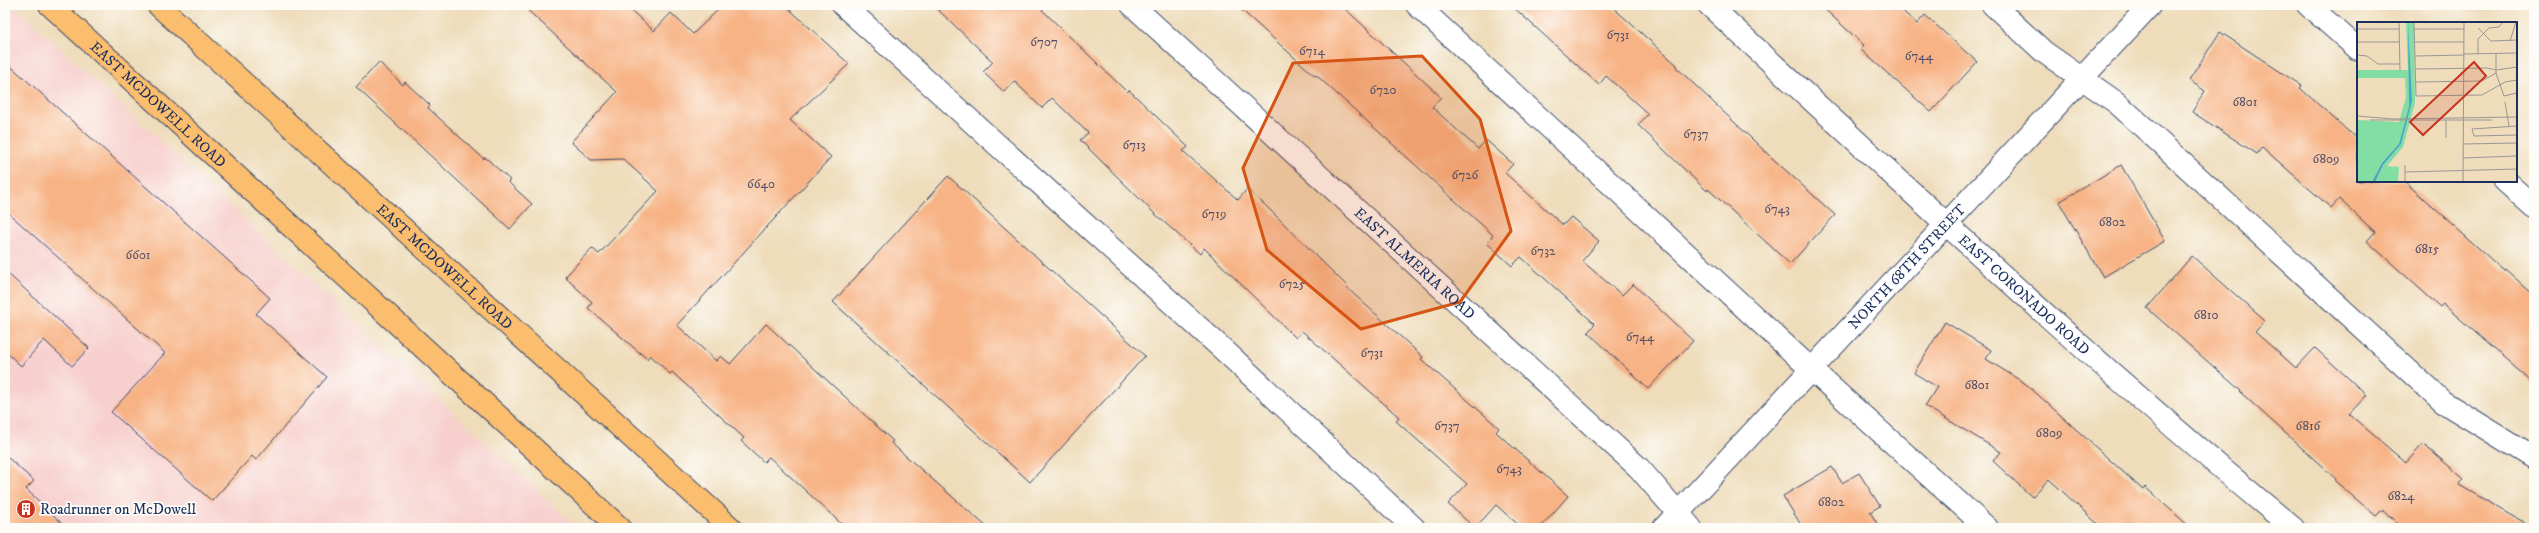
<svg xmlns="http://www.w3.org/2000/svg" width="2539" height="533" viewBox="0 0 2539 533" font-family="'IM FELL DW Pica',serif">
  <rect width="100%" height="100%" fill="#fdfcf7"/>
  <filter id="ink" filterUnits="userSpaceOnUse"><feTurbulence type="fractalNoise" baseFrequency=".025" numOctaves="2"/><feDisplacementMap in="SourceGraphic" scale="8" xChannelSelector="R" yChannelSelector="G"/><feConvolveMatrix kernelMatrix="1 2 1 2 8 2 1 2 1" color-interpolation-filters="sRGB"/></filter>
  <filter id="wash" filterUnits="userSpaceOnUse"><feTurbulence type="fractalNoise" baseFrequency=".012" numOctaves="4" result="noise"/><feDisplacementMap in="SourceGraphic" scale="16" xChannelSelector="R" yChannelSelector="G"/><feGaussianBlur stdDeviation="0.9" result="paint"/><feColorMatrix in="noise" values="0 0 0 0 0 0 0 0 0 0 0 0 0 0 0 0 0 1.4 0 .05"/><feComposite in="paint" operator="in"/></filter>
  <g filter="url(#wash)">
    <rect width="100%" height="100%" fill="#eedcba"/>
    <!-- built -->
    <path fill="#f7d0ce" d="M 5,5 L 13,5 L 578,528 L 5,528 Z"/>
    <g id="blocks">
      <!-- building -->
      <g fill="#f7b385">
        <path d="M 522,5 L 625,5 L 654,31 L 671,13 L 693,34 L 723,5 L 785,5 L 849,64 L 790,120 L 831,157 L 677,325 L 716,361 L 721,356 L 730,364 L 766,324 L 893,441 L 891,443 L 988,528 L 846,528 L 769,457 L 764,462 L 741,441 L 744,438 L 672,372 L 670,374 L 650,355 L 647,359 L 588,308 L 592,302 L 565,277 L 592,248 L 599,254 L 658,191 L 623,159 L 591,160 L 571,142 L 617,92 Z"/>
        <path d="M 933,5 L 1037,5 L 1127,92 L 1129,90 L 1188,147 L 1183,151 L 1238,200 L 1247,189 L 1266,206 L 1347,286 L 1346,287 L 1423,357 L 1421,359 L 1499,428 L 1496,432 L 1568,496 L 1540,528 L 1522,528 L 1496,505 L 1475,528 L 1448,504 L 1467,484 L 1396,421 L 1399,417 L 1302,331 L 1296,338 L 1204,248 L 1200,254 L 1155,214 L 1080,140 L 1088,133 L 1052,98 L 1042,108 L 1014,81 L 1004,92 L 983,72 L 993,62 Z"/>
        <path d="M 1236,5 L 1341,5 L 1441,97 L 1432,107 L 1478,149 L 1486,140 L 1513,164 L 1505,173 L 1563,225 L 1571,217 L 1599,241 L 1582,261 L 1622,295 L 1633,284 L 1693,341 L 1648,389 L 1588,332 L 1595,324 L 1521,257 L 1512,266 L 1487,243 L 1493,235 L 1316,75 L 1315,76 Z"/>
        <path d="M 1511,5 L 1610,5 L 1677,65 L 1676,67 L 1771,157 L 1835,215 L 1790,264 L 1708,189 L 1707,191 L 1638,125 L 1648,114 L 1606,76 L 1599,85 Z"/>
        <path d="M 1820,5 L 1896,5 L 1917,24 L 1925,15 L 1977,62 L 1931,112 L 1860,49 L 1864,45 Z"/>
        <path d="M 2220,32 L 2302,86 L 2300,88 L 2358,140 L 2358,181 L 2404,181 L 2504,271 L 2505,269 L 2534,295 L 2534,384 L 2443,304 L 2440,307 L 2367,241 L 2375,232 L 2339,199 L 2331,208 L 2262,147 L 2257,154 L 2192,112 L 2205,91 L 2189,80 Z"/>
        <path d="M 5,61 L 270,298 L 256,314 L 327,377 L 256,460 L 252,456 L 212,501 L 111,412 L 165,353 L 5,210 Z"/>
        <path d="M 379,62 L 403,85 L 405,82 L 430,105 L 428,108 L 484,159 L 485,157 L 510,180 L 508,182 L 532,204 L 510,229 L 356,87 Z"/>
        <path d="M 2121,165 L 2165,241 L 2103,277 L 2059,202 Z"/>
        <path d="M 948,176 L 1145,356 L 1030,482 L 833,302 Z"/>
        <path d="M 2192,256 L 2265,321 L 2255,332 L 2296,368 L 2315,348 L 2367,395 L 2349,414 L 2406,463 L 2423,444 L 2464,479 L 2459,485 L 2534,528 L 2403,528 L 2382,510 L 2376,516 L 2335,481 L 2336,479 L 2240,392 L 2241,391 L 2147,308 Z"/>
        <path d="M 5,271 L 89,348 L 72,366 L 44,340 L 21,366 L 5,351 Z"/>
        <path d="M 1945,322 L 1991,350 L 1986,359 L 2026,384 L 2143,490 L 2145,487 L 2191,528 L 2102,528 L 2049,479 L 2032,497 L 1993,461 L 2001,452 L 1925,406 L 1937,387 L 1914,373 Z"/>
        <path d="M 5,455 L 34,481 L 26,489 L 67,528 L 5,528 Z"/>
        <path d="M 1832,467 L 1842,483 L 1859,473 L 1880,506 L 1870,512 L 1880,528 L 1803,528 L 1783,496 Z"/>
      </g>
    </g>
  </g>
  <g filter="url(#ink)">
    <use href="#blocks" fill-opacity="0" stroke="#3b496c" stroke-width="1"/>
    <g fill="none" stroke-linecap="round" stroke-linejoin="round">
      <defs>
        <g id="minor">
          <path d="M 843,5 L 1227,353 L 1414,528"/>
          <path id="s1" d="M 1132,5 L 1639,468 L 1691,528"/>
          <path d="M 1417,5 L 1812,370 L 1987,528"/>
          <path id="s2" d="M 1709,5 C 1901,182 2091,362 2293,528"/>
          <path d="M 1993,5 L 2044,52 L 2117,103 L 2443,402 L 2534,458"/>
          <path d="M 2308,5 L 2358,49"/>
          <path d="M 2505,181 L 2534,207"/>
          <path id="s3" d="M 1664,528 L 2150,5"/>
        </g>
        <g id="major">
          <path id="s4" d="M 50,5 L 620,528"/>
          <path id="s5" d="M 158,5 L 731,528"/>
        </g>
      </defs>
      <!-- minor casing -->
      <use href="#minor" stroke="#3b496c" stroke-width="24"/>
      <!-- major casing -->
      <use href="#major" stroke="#3b496c" stroke-width="24"/>
      <!-- minor -->
      <use href="#minor" stroke="#fff" stroke-width="22"/>
      <!-- major -->
      <use href="#major" stroke="#fbbd6e" stroke-width="22"/>
    </g>
  </g>
  <!-- marked area -->
  <path fill="#d45514" fill-opacity="0.2" stroke="#d45514" stroke-width="3" stroke-linejoin="round" d="M 1422,56 L 1480,119 L 1511,231 L 1460,302 L 1361,329 L 1267,250 L 1243,168 L 1293,63 Z"/>
  <!-- icons -->
  <defs>
    <symbol id="building-disc" viewBox="-11 -11 22 22"><circle r="9.5" fill="#c8321e" stroke="#fdfcf7"/><path d="M-4-6H4V6H1V3H-1V6H-4ZM-2.5-4.3h1.7v1.8h-1.7ZM.8-4.3h1.7v1.8H.8ZM-2.5-1h1.7V.8h-1.7ZM.8-1h1.7V.8H.8Z" fill="#fff"/></symbol>
  </defs>
  <g fill-rule="evenodd">
    <use href="#building-disc" x="15" y="498" width="22" height="22"/>
  </g>
  <g text-anchor="middle" stroke-width="3.5" stroke-linejoin="round" paint-order="stroke">
    <!-- number labels -->
    <g font-size="13" fill="#525068">
      <text x="1618" y="39">6731</text>
      <text x="1044" y="46">6707</text>
      <text x="1312" y="55">6714</text>
      <text x="1919" y="60">6744</text>
      <text x="1383" y="94">6720</text>
      <text x="2245" y="106">6801</text>
      <text x="1696" y="138">6737</text>
      <text x="1134" y="149">6713</text>
      <text x="2326" y="163">6809</text>
      <text x="1465" y="179">6726</text>
      <text x="761" y="188">6640</text>
      <text x="1777" y="213">6743</text>
      <text x="1214" y="218">6719</text>
      <text x="2112" y="226">6802</text>
      <text x="2427" y="253">6815</text>
      <text x="1543" y="255">6732</text>
      <text x="138" y="259">6601</text>
      <text x="1292" y="288">6725</text>
      <text x="2206" y="319">6810</text>
      <text x="1640" y="341">6744</text>
      <text x="1372" y="357">6731</text>
      <text x="1977" y="389">6801</text>
      <text x="1447" y="430">6737</text>
      <text x="2308" y="430">6816</text>
      <text x="2049" y="437">6809</text>
      <text x="1509" y="473">6743</text>
      <text x="2401" y="500">6824</text>
      <text x="1831" y="506">6802</text>
    </g>
    <!-- street labels -->
    <g font-size="15" fill="#1b2f5e" stroke="#fdfcf7">
      <text dy="5" stroke="none"><textPath href="#s4" startOffset="147">EAST MCDOWELL ROAD</textPath></text>
      <text dy="5" stroke="none"><textPath href="#s1" startOffset="383">EAST ALMERIA ROAD</textPath></text>
      <text dy="5" stroke="none"><textPath href="#s5" startOffset="388">EAST MCDOWELL ROAD</textPath></text>
      <text dy="5" stroke="none"><textPath href="#s3" startOffset="357">NORTH 68TH STREET</textPath></text>
      <text dy="5" stroke="none"><textPath href="#s2" startOffset="428">EAST CORONADO ROAD</textPath></text>
    </g>
    <!-- poi labels -->
    <g font-size="15" fill="#1b2f5e" stroke="#fdfcf7" text-anchor="start">
      <text x="40" y="514">Roadrunner on McDowell</text>
    </g>
  </g>
  <!-- overview -->
  <g transform="translate(2357 22)">
    <rect width="160" height="160" fill="#eedcba"/>
    <path d="M 49,0 L 57,0 L 58,81 L 46,125 L 30,144 L 42,145 L 41,160 L 0,160 L 0,98 L 42,100 L 49,75 L 48,56 L 0,56 L 0,48 L 51,48 Z" fill="#83dea4"/>
    <path d="M 51,0 L 55,79 L 44,122 L 26,143 L 18,160 L 15,160 L 25,141 L 42,122 L 52,85 Z" fill="#4ca6ca"/>
    <path fill="none" stroke="#9a9795" stroke-width="1" d="M 42,0 L 43,49M 57,0 L 59,74 L 125,73 L 148,60 L 160,58M 121,6 L 134,19 L 160,18M 0,7 L 42,7M 57,7 L 107,7M 153,19 L 159,0M 0,20 L 42,20M 58,20 L 107,20M 139,31 L 139,51 L 147,74 L 160,71M 107,32 L 160,31M 121,32 L 121,17 L 132,6 L 142,5 L 146,0M 0,33 L 10,34 L 21,42 L 43,42M 58,34 L 107,33M 59,47 L 130,46 L 139,48 L 160,45M 59,60 L 125,59 L 139,51M 148,80 L 152,104M 0,94 L 36,97 L 160,95M 13,98 L 135,98M 160,104 L 115,107 L 117,114 L 160,113M 89,116 L 89,98M 106,122 L 160,121M 106,136 L 160,134M 48,150 L 160,147M 48,160 L 48,143M 106,160 L 107,0"/>
    <path fill="#c8321e" fill-opacity="0.15" stroke="#c8321e" stroke-width="2" d="M 117,40 L 129,54 L 66,113 L 53,100 Z"/>
    <rect width="160" height="160" fill="none" stroke="#1b2f5e" stroke-width="2"/>
  </g>
  <!-- margin -->
  <rect width="2539" height="533" fill="none" stroke="#fdfcf7" stroke-width="20"/>
</svg>
